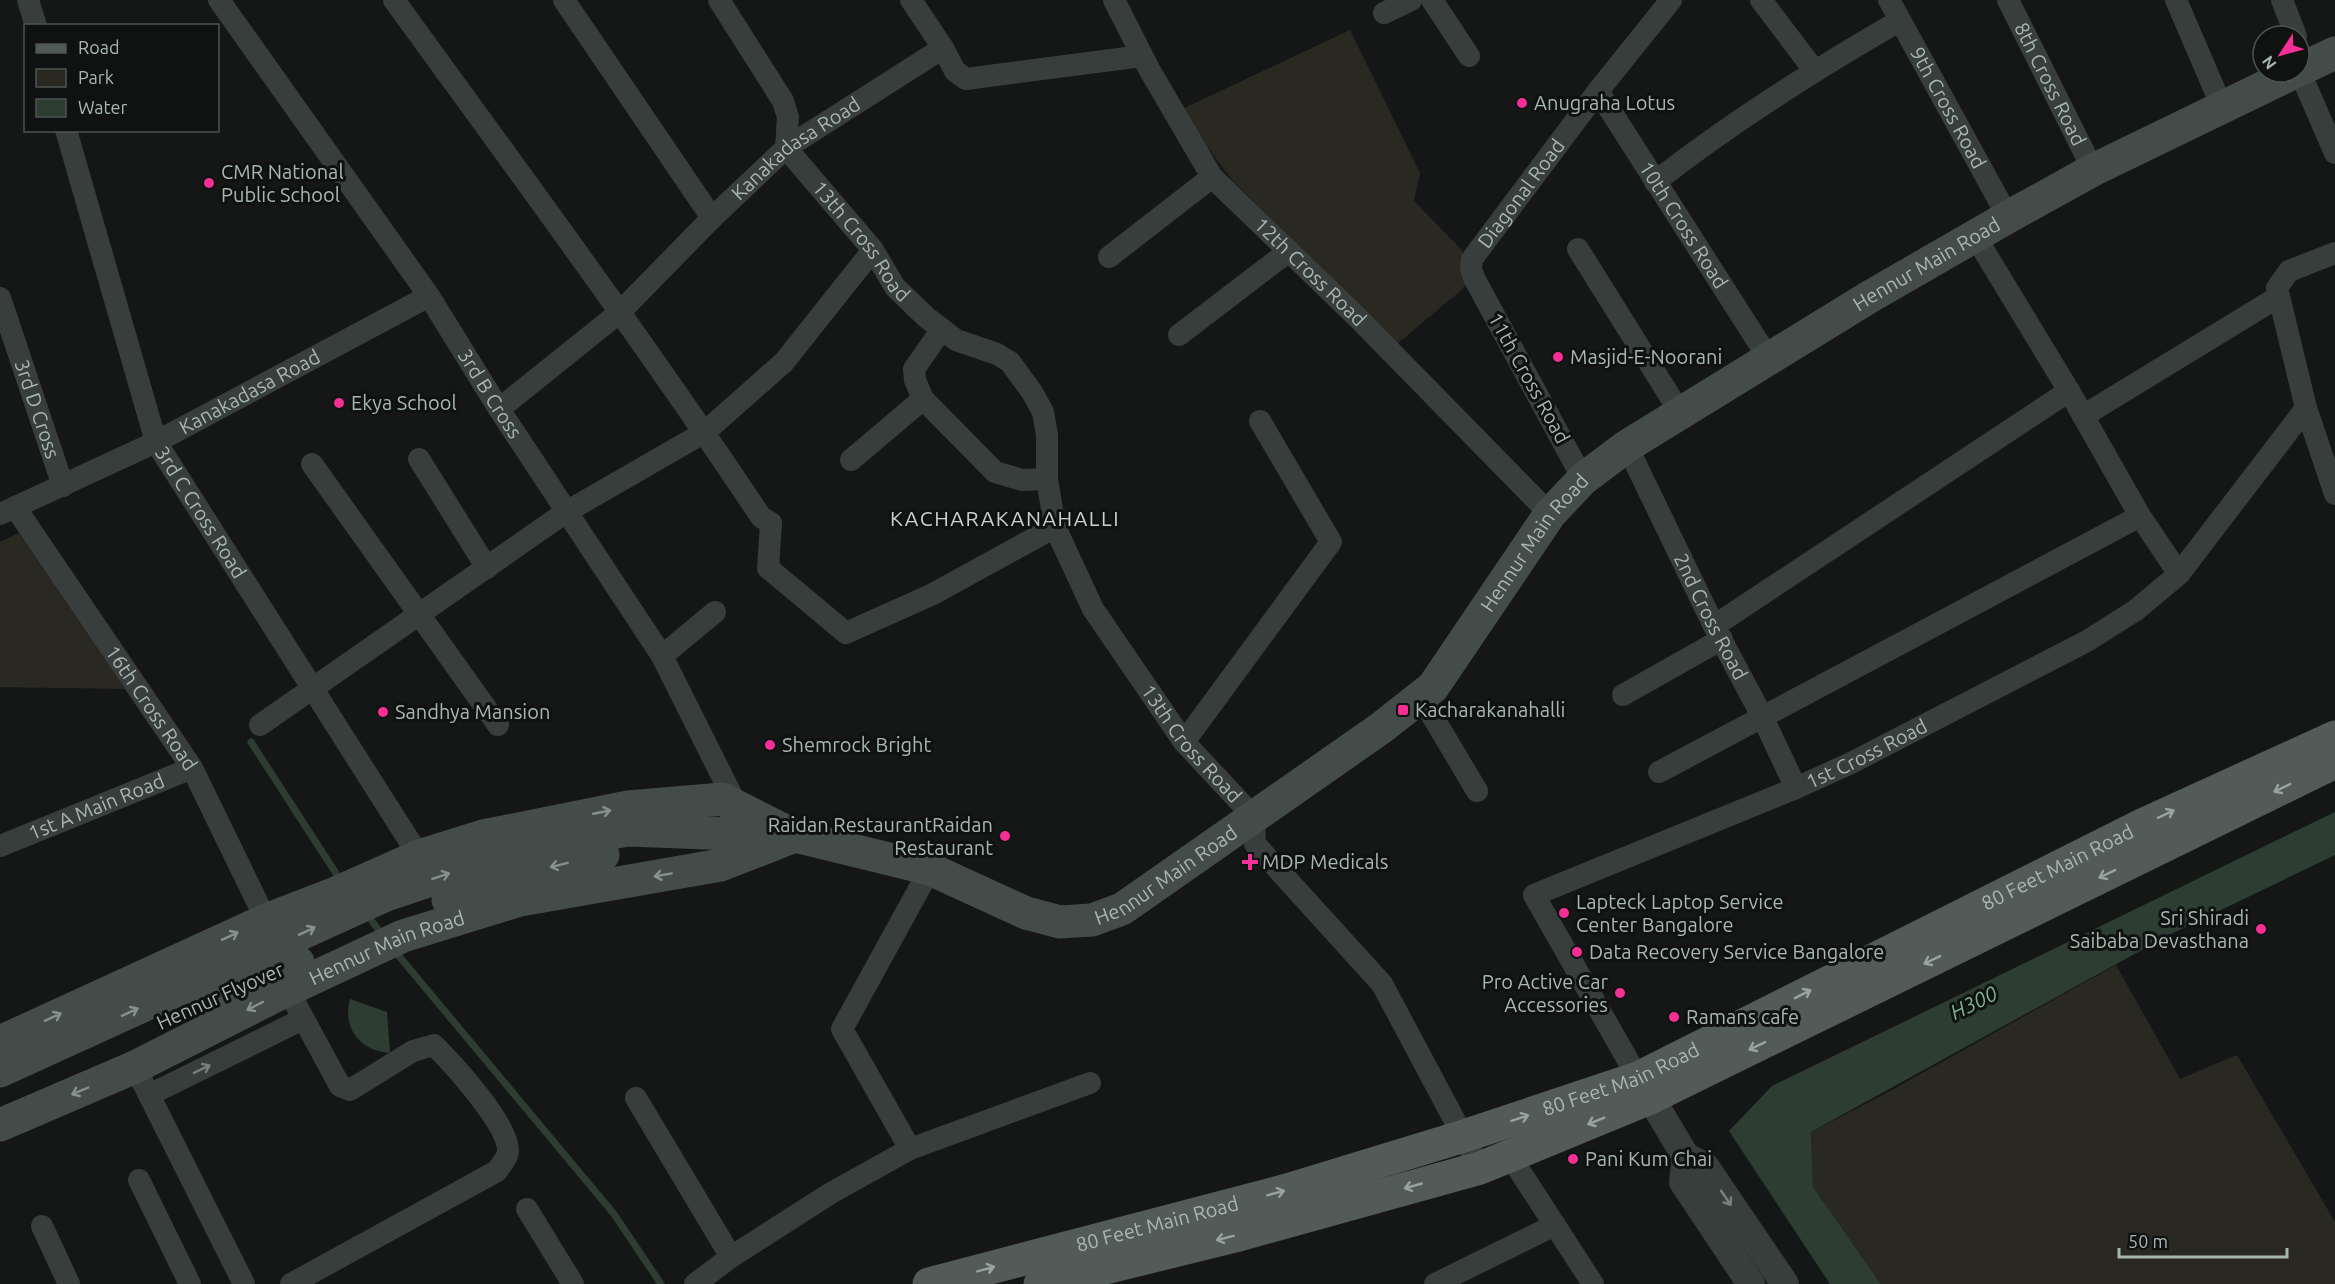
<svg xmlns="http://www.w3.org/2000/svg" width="2335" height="1284" viewBox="0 0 2335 1284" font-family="Ubuntu,sans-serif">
  <rect width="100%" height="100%" fill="#151717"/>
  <!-- green -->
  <g fill="#2a2921">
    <path d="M 1350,30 L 1420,173 L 1414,201 L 1462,250 L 1465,287 L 1397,344 L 1232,180 L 1180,110 Z"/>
    <path d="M 19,533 L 125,689 L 0,687 L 0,542 Z"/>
    <path d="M 2116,965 L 2180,1079 L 2237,1055 L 2335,1222 L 2335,1284 L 1881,1284 L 1813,1187 L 1811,1132 L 1881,1096 Z"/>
  </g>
  <!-- water -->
  <g fill="#2d3d31">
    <path d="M 2335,812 L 2335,855 L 2169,935 L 1811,1132 L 1813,1187 L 1881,1284 L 1830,1284 L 1729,1131 L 1772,1086 Z"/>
    <path d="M 350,999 L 387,1012 L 390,1053 C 360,1051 342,1028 350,999 Z"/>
  </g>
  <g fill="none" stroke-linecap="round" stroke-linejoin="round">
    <!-- stream -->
    <g stroke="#2d3d31" stroke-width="7">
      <path d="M 251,742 L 341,881"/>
      <path d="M 366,913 L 383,936"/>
      <path d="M 393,949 L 614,1214 L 661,1284"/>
    </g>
    <!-- minor -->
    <g stroke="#383e3c" stroke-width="22">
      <path d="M 28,0 L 36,26"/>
      <path id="s1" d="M 219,0 L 429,296 L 499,409 L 662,656 L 736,804"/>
      <path d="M 394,0 C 518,171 644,341 761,517 L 771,523 L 768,568 L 846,633 L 933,594 L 1055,527"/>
      <path d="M 564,0 L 712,218"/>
      <path d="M 719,0 L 783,101 L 788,117 L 786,148"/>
      <path d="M 911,0 L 943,48"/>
      <path id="s2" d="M 1114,0 L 1149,69 L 1212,177 L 1358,318 L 1550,514"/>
      <path d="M 1432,0 L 1469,56"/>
      <path d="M 1761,0 L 1814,70"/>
      <path id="s3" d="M 1889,0 L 2008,217"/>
      <path id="s4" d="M 2008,0 L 2093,170"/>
      <path d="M 2176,0 L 2222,107"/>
      <path d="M 2282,0 L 2296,36"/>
      <path d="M 1384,13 L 1411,0"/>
      <path d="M 2299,70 L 2335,153"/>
      <path id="s5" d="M 1598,91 L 1769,359"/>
      <path id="s6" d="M 66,130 L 156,442 L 419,856"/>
      <path id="s7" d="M 786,148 L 873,250 L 895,287 L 926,317 L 956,340 L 997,354 L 1010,362 L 1032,392 L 1043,412 L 1047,435 L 1047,479 L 1055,527 L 1093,609 L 1184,742 L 1254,817 L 1255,844 L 1382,984 L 1480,1168"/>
      <path d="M 1655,182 C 1733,121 1814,70 1899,21"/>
      <path d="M 1975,236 L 2069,391 L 2140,516 L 2179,574"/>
      <path d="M 1578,249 L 1681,414"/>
      <path d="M 2335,253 L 2289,271 L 2277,288 L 2306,408 L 2335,494"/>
      <path d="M 1109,257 L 1212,177"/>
      <path id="s8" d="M 0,298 L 63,486"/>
      <path d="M 942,329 L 914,369 L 915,380 L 923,399 L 995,472 L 1022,480 L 1047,479"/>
      <path d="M 1179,335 L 1289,251"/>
      <path id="s9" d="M 499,409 L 620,312 L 712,218 L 786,148 L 943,48 L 955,71 L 966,79 L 1142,56"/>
      <path d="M 2083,416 L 2278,297"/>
      <path id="s10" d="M 1627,446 L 1714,626 L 1762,716 L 1796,788"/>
      <path d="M 419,459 L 487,568"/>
      <path d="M 851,460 L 923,399"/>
      <path d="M 312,464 L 498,725"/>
      <path id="s11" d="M 1583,479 L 1474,278 L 1471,269 L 1472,259 L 1598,91 L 1671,0"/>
      <path id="s12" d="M 15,507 L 192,768 L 266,920"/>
      <path id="s13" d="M 0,514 L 156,442 L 429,296"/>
      <path d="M 1714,626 L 2069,391"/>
      <path d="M 662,656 L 715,612"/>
      <path d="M 1623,695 L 1722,639"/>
      <path d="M 1421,697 L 1477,791"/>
      <path d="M 260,725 L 566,512 L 705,432 L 784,362 L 873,250"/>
      <path d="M 1184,742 L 1331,542 L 1260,421"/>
      <path d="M 1659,772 L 2140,516"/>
      <path id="s14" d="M 0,846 L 192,768"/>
      <path d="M 288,990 L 340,1086 L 350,1090 L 413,1051 L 434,1045 C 453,1064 509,1125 508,1151 C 508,1157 501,1165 497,1171 L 291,1284"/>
      <path d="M 135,1067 L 244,1284"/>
      <path id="s15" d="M 1638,1078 L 1534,895 L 1796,788 L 1851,763 L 2087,641 L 2136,610 L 2179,574 L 2306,408"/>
      <path d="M 149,1095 L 303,1019"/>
      <path d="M 636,1098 L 731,1257"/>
      <path d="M 910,1149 L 842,1029 L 930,869"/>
      <path d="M 1510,1156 L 1593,1284"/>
      <path d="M 139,1180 L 190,1284"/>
      <path d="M 527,1209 L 573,1284"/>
      <path d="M 42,1226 L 69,1284"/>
      <path d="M 695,1284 L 731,1257 L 831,1193 L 910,1149 L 1090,1083"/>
      <path d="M 1435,1284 L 1555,1225"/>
    </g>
    <!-- tertiary -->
    <g stroke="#383e3c" stroke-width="28">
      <path d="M 1640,1080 L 1686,1157 L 1683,1182 L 1751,1284"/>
      <path d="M 1686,1157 L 1705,1166 L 1785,1284"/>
    </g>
    <!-- secondary -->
    <g stroke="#444c49" stroke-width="33">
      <path d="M 2299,70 L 2335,53"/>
      <path d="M 448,900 L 525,873 L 603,855"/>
      <path d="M 205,1002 L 298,962"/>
      <path id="s16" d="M 0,1042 L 266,920 L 331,895 L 419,856 L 483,836 L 628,807 L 722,799 L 795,836 L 930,869 L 1026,913 L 1060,922 L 1092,920 L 1122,909 L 1381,728 L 1433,687 L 1550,514 L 1583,479 L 1627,446 L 1871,296 L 2008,217 L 2093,170 L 2295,72"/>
      <path d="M 0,1071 L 386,895 L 536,845 L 629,830 L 784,836"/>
      <path id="s17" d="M 0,1125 L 135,1067 L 279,994 L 403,936 L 520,900 L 721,865 L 795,836"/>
    </g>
    <!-- primary -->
    <g stroke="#525b58" stroke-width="33">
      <path id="s18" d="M 929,1284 L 1287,1190 L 1464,1136 L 1638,1078 L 2142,825 L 2335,737"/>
      <path d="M 1040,1284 L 1235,1236 L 1480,1168 L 1650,1098 L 2335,762"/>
    </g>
  </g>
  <!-- one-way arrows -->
  <defs><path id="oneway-shaft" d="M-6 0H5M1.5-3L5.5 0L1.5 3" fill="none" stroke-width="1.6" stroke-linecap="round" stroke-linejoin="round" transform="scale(1.5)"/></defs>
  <g stroke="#96a59e">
    <use href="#oneway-shaft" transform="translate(2282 788) rotate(154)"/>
    <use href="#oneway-shaft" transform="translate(2166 814) rotate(-25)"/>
    <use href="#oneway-shaft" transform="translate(2107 874) rotate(154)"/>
    <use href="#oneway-shaft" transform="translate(1932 960) rotate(154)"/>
    <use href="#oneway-shaft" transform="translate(1803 994) rotate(-27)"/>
    <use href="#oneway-shaft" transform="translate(1757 1046) rotate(154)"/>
    <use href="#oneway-shaft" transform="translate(1520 1118) rotate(-18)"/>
    <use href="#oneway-shaft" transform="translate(1596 1121) rotate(158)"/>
    <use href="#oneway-shaft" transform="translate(1413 1186) rotate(164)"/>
    <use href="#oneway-shaft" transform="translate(1276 1193) rotate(-15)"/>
    <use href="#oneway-shaft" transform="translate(1225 1238) rotate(166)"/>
    <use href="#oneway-shaft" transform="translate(986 1269) rotate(-15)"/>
  </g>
  <g stroke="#84928b">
    <use href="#oneway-shaft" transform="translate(602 812) rotate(-11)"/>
    <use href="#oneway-shaft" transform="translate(559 865) rotate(166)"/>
    <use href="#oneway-shaft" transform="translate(663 875) rotate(170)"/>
    <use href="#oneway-shaft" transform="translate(441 876) rotate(-18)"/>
    <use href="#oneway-shaft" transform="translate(307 931) rotate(-25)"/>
    <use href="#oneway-shaft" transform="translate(230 936) rotate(-25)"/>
    <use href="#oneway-shaft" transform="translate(255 1006) rotate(153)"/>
    <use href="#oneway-shaft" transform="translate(130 1012) rotate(-25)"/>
    <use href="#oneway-shaft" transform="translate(53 1017) rotate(-25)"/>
    <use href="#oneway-shaft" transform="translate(80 1091) rotate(157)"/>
  </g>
  <g stroke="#75817b">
    <use href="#oneway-shaft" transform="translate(202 1069) rotate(-26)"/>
    <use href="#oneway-shaft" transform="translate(1726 1198) rotate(56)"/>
  </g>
  <!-- markers -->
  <g fill="#f52f95" stroke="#101212" stroke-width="2">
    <circle cx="1522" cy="103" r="6"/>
    <circle cx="209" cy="183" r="6"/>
    <circle cx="1558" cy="357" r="6"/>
    <circle cx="339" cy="403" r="6"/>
    <rect x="1397" y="704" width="12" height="12" rx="3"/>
    <circle cx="383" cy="712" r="6"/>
    <circle cx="770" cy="745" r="6"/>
    <circle cx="1005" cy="836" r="6"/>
    <path d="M1247 853h6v6h6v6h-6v6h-6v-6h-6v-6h6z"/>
    <circle cx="1564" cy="913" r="6"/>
    <circle cx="2261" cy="929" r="6"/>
    <circle cx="1577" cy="952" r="6"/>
    <circle cx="1620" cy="993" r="6"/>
    <circle cx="1674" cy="1017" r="6"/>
    <circle cx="1573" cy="1159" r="6"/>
  </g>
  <g text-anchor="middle" stroke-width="6" stroke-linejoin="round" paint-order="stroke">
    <!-- street labels -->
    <g font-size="20" fill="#a7b8af" stroke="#101212">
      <text dy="7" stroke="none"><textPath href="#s4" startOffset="94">8th Cross Road</textPath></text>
      <text dy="7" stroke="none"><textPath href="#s3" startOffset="123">9th Cross Road</textPath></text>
      <text dy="7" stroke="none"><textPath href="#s9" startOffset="396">Kanakadasa Road</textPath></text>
      <text dy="7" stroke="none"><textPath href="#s11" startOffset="330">Diagonal Road</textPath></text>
      <text dy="7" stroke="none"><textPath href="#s5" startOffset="159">10th Cross Road</textPath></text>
      <text dy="7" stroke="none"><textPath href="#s7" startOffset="120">13th Cross Road</textPath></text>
      <text dy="7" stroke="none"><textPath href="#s16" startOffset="2238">Hennur Main Road</textPath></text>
      <text dy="7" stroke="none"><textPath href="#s2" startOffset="339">12th Cross Road</textPath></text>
      <text transform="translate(1529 378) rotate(61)" y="7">11th Cross Road</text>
      <text dy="7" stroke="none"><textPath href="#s13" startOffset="278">Kanakadasa Road</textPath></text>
      <text dy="7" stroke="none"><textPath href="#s1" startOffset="478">3rd B Cross</textPath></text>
      <text dy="7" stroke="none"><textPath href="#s8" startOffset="117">3rd D Cross</textPath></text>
      <text dy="7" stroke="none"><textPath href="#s6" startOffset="408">3rd C Cross Road</textPath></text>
      <text dy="7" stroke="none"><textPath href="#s16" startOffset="1752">Hennur Main Road</textPath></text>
      <text dy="7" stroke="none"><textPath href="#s10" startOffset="190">2nd Cross Road</textPath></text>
      <text dy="7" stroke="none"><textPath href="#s12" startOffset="243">16th Cross Road</textPath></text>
      <text dy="7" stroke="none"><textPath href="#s7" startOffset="750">13th Cross Road</textPath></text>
      <text dy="7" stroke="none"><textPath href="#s15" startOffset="572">1st Cross Road</textPath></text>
      <text dy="7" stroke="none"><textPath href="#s14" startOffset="104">1st A Main Road</textPath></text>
      <text dy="7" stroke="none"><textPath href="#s18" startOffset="1208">80 Feet Main Road</textPath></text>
      <text dy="7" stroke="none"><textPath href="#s16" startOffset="1248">Hennur Main Road</textPath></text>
      <text dy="7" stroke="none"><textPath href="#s17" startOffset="426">Hennur Main Road</textPath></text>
      <text transform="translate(220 996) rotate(-24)" y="7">Hennur Flyover</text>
      <text dy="7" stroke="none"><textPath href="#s18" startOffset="722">80 Feet Main Road</textPath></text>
      <text dy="7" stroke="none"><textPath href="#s18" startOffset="236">80 Feet Main Road</textPath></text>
    </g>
    <!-- poi labels -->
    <g font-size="20" fill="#a7b8af" stroke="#101212" text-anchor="start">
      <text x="1534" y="110">Anugraha Lotus</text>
      <text x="221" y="179">CMR National<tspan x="221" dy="23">Public School</tspan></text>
      <text x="1570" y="364">Masjid-E-Noorani</text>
      <text x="351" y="410">Ekya School</text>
      <text x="1415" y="717">Kacharakanahalli</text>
      <text x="395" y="719">Sandhya Mansion</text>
      <text x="782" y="752">Shemrock Bright</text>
      <text x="993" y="832" text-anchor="end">Raidan RestaurantRaidan<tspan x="993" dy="23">Restaurant</tspan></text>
      <text x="1262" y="869">MDP Medicals</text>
      <text x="1576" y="909">Lapteck Laptop Service<tspan x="1576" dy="23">Center Bangalore</tspan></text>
      <text x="2249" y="925" text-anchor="end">Sri Shiradi<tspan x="2249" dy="23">Saibaba Devasthana</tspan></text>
      <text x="1589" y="959">Data Recovery Service Bangalore</text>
      <text x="1608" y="989" text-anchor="end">Pro Active Car<tspan x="1608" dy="23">Accessories</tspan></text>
      <text x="1686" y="1024">Ramans cafe</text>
      <text x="1585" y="1166">Pani Kum Chai</text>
    </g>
    <!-- neighbourhood labels -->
    <g font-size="21" letter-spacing="1.5" fill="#c8d3ce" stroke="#101212">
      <text x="1005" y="526">KACHARAKANAHALLI</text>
    </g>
    <!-- water labels -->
    <g font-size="21" font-style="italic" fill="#7db38d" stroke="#101212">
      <text transform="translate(1974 1003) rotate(-26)" y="7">H300</text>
    </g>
  </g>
  <!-- legend -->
  <rect x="24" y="24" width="195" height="108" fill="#101212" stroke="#4c5451" stroke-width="1.5"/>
  <rect x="36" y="44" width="30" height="9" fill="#525b58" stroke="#4c5451" stroke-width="1.5"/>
  <text x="78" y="54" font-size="18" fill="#a7b8af">Road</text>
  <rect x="36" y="69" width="30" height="18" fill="#2a2921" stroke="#4c5451" stroke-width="1.5"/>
  <text x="78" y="84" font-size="18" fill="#a7b8af">Park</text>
  <rect x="36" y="99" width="30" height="18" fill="#2d3d31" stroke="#4c5451" stroke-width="1.5"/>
  <text x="78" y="114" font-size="18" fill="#a7b8af">Water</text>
  <!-- north arrow -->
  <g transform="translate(2281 54) rotate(234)"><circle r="28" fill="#101212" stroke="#4c5451" stroke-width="1.5"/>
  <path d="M0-4.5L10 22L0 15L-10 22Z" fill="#f52f95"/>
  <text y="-9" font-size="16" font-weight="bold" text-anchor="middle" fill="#a7b8af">N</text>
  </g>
  <!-- scale -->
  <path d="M2119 1248v9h168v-9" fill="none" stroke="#a7b8af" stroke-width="3"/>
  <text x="2128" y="1248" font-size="18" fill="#a7b8af" stroke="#101212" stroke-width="4.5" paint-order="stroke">50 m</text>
</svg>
